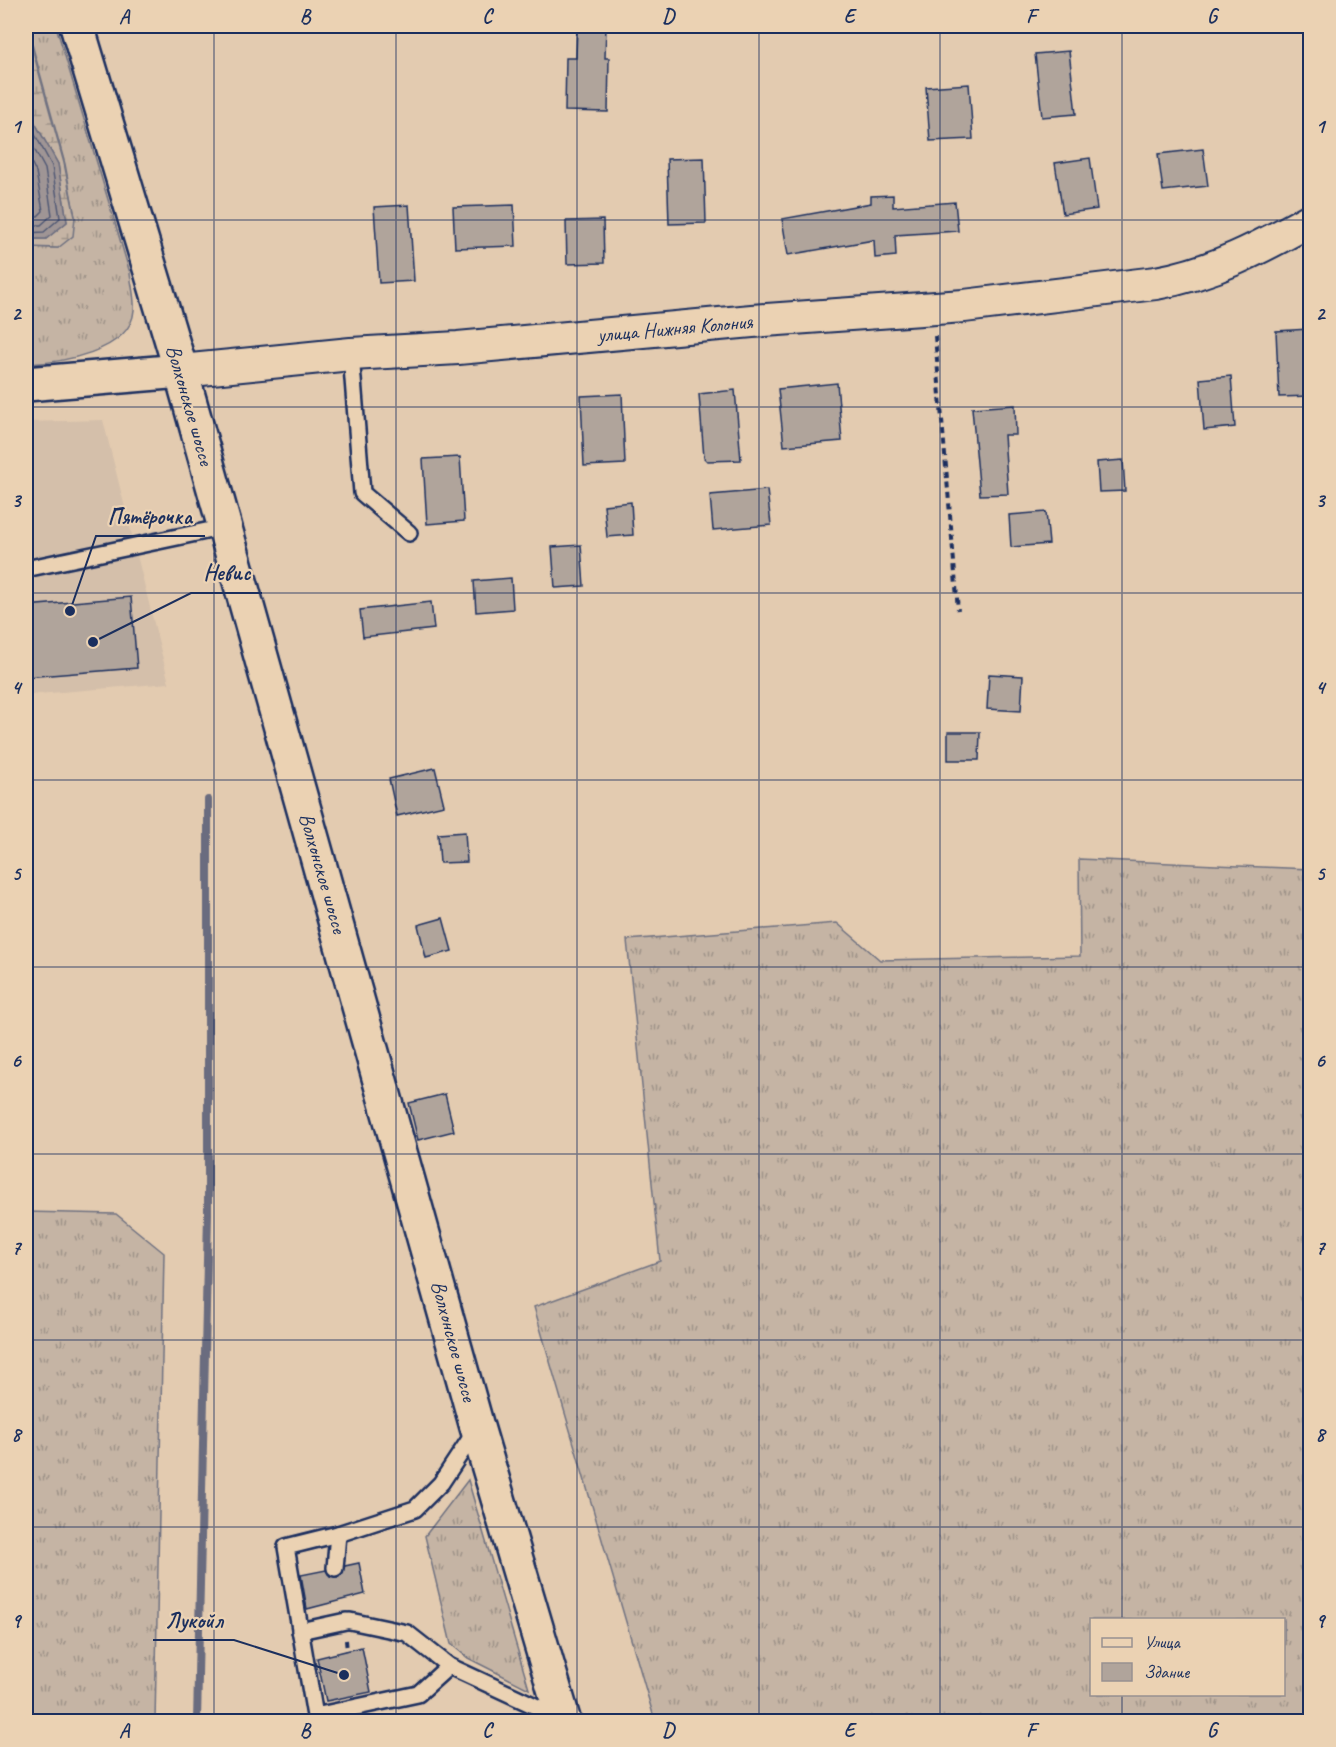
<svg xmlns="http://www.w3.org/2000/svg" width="1336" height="1747" viewBox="0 0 1336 1747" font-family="Caveat,sans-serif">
  <defs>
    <pattern id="grass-tufts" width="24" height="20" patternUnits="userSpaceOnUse" patternTransform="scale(1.5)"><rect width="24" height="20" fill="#c5b4a4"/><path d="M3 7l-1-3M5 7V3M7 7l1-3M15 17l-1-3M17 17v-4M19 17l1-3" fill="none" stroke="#9f9389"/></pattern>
    <pattern id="wetland-marsh" width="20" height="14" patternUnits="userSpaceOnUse" patternTransform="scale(1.5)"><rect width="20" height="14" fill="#c5b4a4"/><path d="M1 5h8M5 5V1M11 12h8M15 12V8" fill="none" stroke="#9f9389"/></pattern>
  </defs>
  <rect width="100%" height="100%" fill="#e3cbb0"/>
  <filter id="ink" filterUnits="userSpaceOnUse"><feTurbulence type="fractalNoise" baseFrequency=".0167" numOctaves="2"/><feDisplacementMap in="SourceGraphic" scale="12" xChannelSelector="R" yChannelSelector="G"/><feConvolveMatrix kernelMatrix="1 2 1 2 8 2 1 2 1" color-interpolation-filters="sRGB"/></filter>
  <g filter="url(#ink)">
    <!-- built -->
    <path fill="#d4bfaa" d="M 103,420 L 169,683 L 26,695 L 26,422 Z"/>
    <!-- grass -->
    <g fill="url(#grass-tufts)" stroke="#707281" stroke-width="1.5" fill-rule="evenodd">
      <path d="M 27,26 L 56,26 L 130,273 C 131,284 135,298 134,310 C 131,352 59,363 26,364 L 26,247 L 58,248 L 75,217 L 65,164 Z"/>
      <path d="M 1079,859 L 1310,869 L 1310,1721 L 655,1721 L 534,1307 L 660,1261 L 627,940 L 837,923 L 880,960 L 1080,956 ZM 1092,1620 L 1284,1620 L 1284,1694 L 1092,1694 Z"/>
      <path d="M 26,1212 L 116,1214 L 164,1253 L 155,1721 L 26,1721 Z"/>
      <path d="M 468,1480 L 529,1689 L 468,1658 L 451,1644 L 425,1536 Z"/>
    </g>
    <!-- wetland -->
    <path fill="url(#wetland-marsh)" stroke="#707281" stroke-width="1.5" d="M 26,26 L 64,163 L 75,217 L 73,236 L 58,248 L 26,247 L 26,239 L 46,239 L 67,222 L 58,164 L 30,114 Z"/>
    <!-- water -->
    <path fill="#9f9595" stroke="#6a6c7f" stroke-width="1.5" d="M 26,56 L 29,72 L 30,114 L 58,164 L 67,222 L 46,239 L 26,239 Z"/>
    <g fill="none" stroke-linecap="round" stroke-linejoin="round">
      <!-- shore -->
      <g stroke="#505874" stroke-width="1.5">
        <path d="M 26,118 L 52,166 L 60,218 L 44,232 L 26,233"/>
        <path d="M 26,134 L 45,169 L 52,215 L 41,225 L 26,225"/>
        <path d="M 26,152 L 36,172 L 43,211 L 38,216 L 26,216"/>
      </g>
      <!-- stream -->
      <path stroke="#6a6c7f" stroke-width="8" d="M 197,1722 L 208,1214 L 208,800"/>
    </g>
    <!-- building -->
    <g fill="#b0a49b" stroke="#1b2f5e" stroke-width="1.5">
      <path d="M 577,26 L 606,26 L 605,58 L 609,58 L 608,112 L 565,111 L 566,58 L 576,58 Z"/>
      <path d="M 1069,51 L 1076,114 L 1042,117 L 1035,54 Z"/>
      <path d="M 969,84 L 973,139 L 930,141 L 926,87 Z"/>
      <path d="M 1203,149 L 1208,186 L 1163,191 L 1158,154 Z"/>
      <path d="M 704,158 L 706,223 L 669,224 L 667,159 Z"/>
      <path d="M 1090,158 L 1097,209 L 1063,214 L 1055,163 Z"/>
      <path d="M 893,195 L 893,207 L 955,202 L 958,231 L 895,235 L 896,256 L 875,258 L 874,240 L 788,255 L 782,219 L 871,203 L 871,196 Z"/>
      <path d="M 409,205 L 414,281 L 379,283 L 374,207 Z"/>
      <path d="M 514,205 L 516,246 L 455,248 L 453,207 Z"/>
      <path d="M 603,220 L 604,263 L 567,264 L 566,221 Z"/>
      <path d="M 1309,329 L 1311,396 L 1279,397 L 1276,331 Z"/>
      <path d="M 1231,376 L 1235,427 L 1204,430 L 1200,379 Z"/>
      <path d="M 837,383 L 842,441 L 784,446 L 778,389 Z"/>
      <path d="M 735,390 L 741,460 L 707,461 L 704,458 L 699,394 Z"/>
      <path d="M 622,394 L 625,464 L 584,466 L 581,396 Z"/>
      <path d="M 1015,405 L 1016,435 L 1004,435 L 1008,494 L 980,495 L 972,408 Z"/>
      <path d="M 460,457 L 464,521 L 427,524 L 423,459 Z"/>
      <path d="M 1123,460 L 1125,491 L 1099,492 L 1097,462 Z"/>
      <path d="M 767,490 L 771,525 L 713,530 L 710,495 Z"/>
      <path d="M 631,502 L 633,535 L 607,537 L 604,505 Z"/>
      <path d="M 1046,512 L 1049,544 L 1011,547 L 1009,515 Z"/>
      <path d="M 581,545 L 584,586 L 555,588 L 552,547 Z"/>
      <path d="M 511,578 L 513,609 L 476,612 L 474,581 Z"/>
      <path d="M 131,597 L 137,668 L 26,677 L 26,606 Z"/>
      <path d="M 431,602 L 434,629 L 363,637 L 360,610 Z"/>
      <path d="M 989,674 L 1023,676 L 1021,711 L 987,709 Z"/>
      <path d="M 948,732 L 980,732 L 979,760 L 948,760 Z"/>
      <path d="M 435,768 L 444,805 L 397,816 L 389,779 Z"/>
      <path d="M 465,832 L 467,862 L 440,863 L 438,834 Z"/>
      <path d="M 443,918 L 452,951 L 426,958 L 418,925 Z"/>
      <path d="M 445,1094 L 454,1131 L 418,1140 L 409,1103 Z"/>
      <path d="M 359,1563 L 365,1594 L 307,1609 L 301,1575 L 326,1570 L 330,1576 L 339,1577 L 345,1566 Z"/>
      <path d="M 362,1647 L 371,1692 L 326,1701 L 317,1658 Z"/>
    </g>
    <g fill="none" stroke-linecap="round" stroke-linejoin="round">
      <defs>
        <g id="lane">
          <path d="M 351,354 L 362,493 L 409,533"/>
          <path d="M 30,568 L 225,527"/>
          <path d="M 338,1534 L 286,1547 L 315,1716 L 418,1694 L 449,1666"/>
          <path d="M 335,1568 L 338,1534 L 415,1509 L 441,1483 L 476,1430"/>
          <path d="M 350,1621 L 407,1633 L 449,1666 L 561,1718"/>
          <path d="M 300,1631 L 346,1621"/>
        </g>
        <path id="street" d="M 181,371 L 351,354 L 458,348 L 752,321 L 964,306 L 1156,283 C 1213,273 1260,248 1310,220"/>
        <g id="secondary">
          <path d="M 77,26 L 181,371 L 477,1427 L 564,1722"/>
          <path d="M 26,384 L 181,371"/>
        </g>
      </defs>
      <!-- lane casing -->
      <use href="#lane" stroke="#1b2f5e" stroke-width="20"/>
      <!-- street casing -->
      <use href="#street" stroke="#1b2f5e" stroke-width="36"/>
      <!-- secondary casing -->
      <use href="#secondary" stroke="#1b2f5e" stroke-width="38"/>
      <!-- path -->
      <g stroke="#1b2f5e" stroke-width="4" stroke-dasharray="6 4.5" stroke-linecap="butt">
        <path d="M 935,336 L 958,610"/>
        <path d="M 346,1640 L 347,1651"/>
      </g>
      <!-- lane -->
      <use href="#lane" stroke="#ebd2b3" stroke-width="15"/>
      <!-- street -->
      <use href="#street" stroke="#ebd2b3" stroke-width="32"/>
      <!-- secondary -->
      <use href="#secondary" stroke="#ebd2b3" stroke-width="33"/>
    </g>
  </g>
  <!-- grid -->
  <path fill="none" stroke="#1b2f5e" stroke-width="1.5" stroke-opacity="0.55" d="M 214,26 L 214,1722M 396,26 L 396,1722M 577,26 L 577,1722M 759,26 L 759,1722M 940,26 L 940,1722M 1122,26 L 1122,1620M 26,220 L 1310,220M 26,407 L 1310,407M 26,593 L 1310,593M 26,780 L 1310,780M 26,967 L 1310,967M 26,1154 L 1310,1154M 26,1340 L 1310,1340M 26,1527 L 1310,1527M 1122,1694 L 1122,1722"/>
  <g text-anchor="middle" stroke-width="4.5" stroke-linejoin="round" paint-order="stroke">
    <!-- street labels -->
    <g font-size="21" fill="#1b2f5e" stroke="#ebd2b3">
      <text transform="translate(675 328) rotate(-5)" y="7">улица Нижняя Колония</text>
      <text transform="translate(190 405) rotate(74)" y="7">Волхонское шоссе</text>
      <text transform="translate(323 873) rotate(74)" y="7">Волхонское шоссе</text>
      <text transform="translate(454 1341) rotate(75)" y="7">Волхонское шоссе</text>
    </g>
  </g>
  <!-- callouts -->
  <path fill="none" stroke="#1b2f5e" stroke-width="2" d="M70 611L96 536H205M93 642L191 593H262M344 1675L234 1640H153"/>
  <g fill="#1b2f5e" stroke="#ebd2b3" stroke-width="2">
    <circle cx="70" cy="611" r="6"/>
    <circle cx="93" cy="642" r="6"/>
    <circle cx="344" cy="1675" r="6"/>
  </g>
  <g font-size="22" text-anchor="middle" font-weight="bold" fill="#1b2f5e" stroke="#ebd2b3" stroke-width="4.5" stroke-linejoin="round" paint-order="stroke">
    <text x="150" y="524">Пятёрочка</text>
    <text x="227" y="580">Невис</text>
    <text x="194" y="1628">Лукойл</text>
  </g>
  <!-- margin -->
  <rect width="1336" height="1747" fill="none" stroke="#ebd2b3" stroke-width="66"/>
  <!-- legend -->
  <rect x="1090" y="1618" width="195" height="78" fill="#ebd2b3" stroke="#989191" stroke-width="1.5"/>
  <rect x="1102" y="1638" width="30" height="9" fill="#ebd2b3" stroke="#989191" stroke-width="1.5"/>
  <text x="1144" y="1648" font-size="18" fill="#1b2f5e">Улица</text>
  <rect x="1102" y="1663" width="30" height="18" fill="#b0a49b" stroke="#989191" stroke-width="1.5"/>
  <text x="1144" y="1678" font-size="18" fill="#1b2f5e">Здание</text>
  <rect x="33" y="33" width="1270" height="1681" fill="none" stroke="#1b2f5e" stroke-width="2"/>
  <g font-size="20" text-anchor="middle" font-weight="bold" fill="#1b2f5e">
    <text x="124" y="23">A</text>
    <text x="305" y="23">B</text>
    <text x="487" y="23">C</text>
    <text x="668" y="23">D</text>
    <text x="849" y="23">E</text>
    <text x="1031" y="23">F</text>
    <text x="1212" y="23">G</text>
    <text x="16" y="133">1</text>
    <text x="1320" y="133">1</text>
    <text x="16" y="320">2</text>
    <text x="1320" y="320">2</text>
    <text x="16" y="507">3</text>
    <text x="1320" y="507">3</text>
    <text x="16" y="694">4</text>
    <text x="1320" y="694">4</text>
    <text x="16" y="880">5</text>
    <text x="1320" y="880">5</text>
    <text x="16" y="1067">6</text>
    <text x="1320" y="1067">6</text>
    <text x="16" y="1254">7</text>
    <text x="1320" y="1254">7</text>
    <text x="16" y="1441">8</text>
    <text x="1320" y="1441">8</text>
    <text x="16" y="1627">9</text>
    <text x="1320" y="1627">9</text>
    <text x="124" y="1737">A</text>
    <text x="305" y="1737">B</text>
    <text x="487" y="1737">C</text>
    <text x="668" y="1737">D</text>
    <text x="849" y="1737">E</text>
    <text x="1031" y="1737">F</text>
    <text x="1212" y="1737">G</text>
  </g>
</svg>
